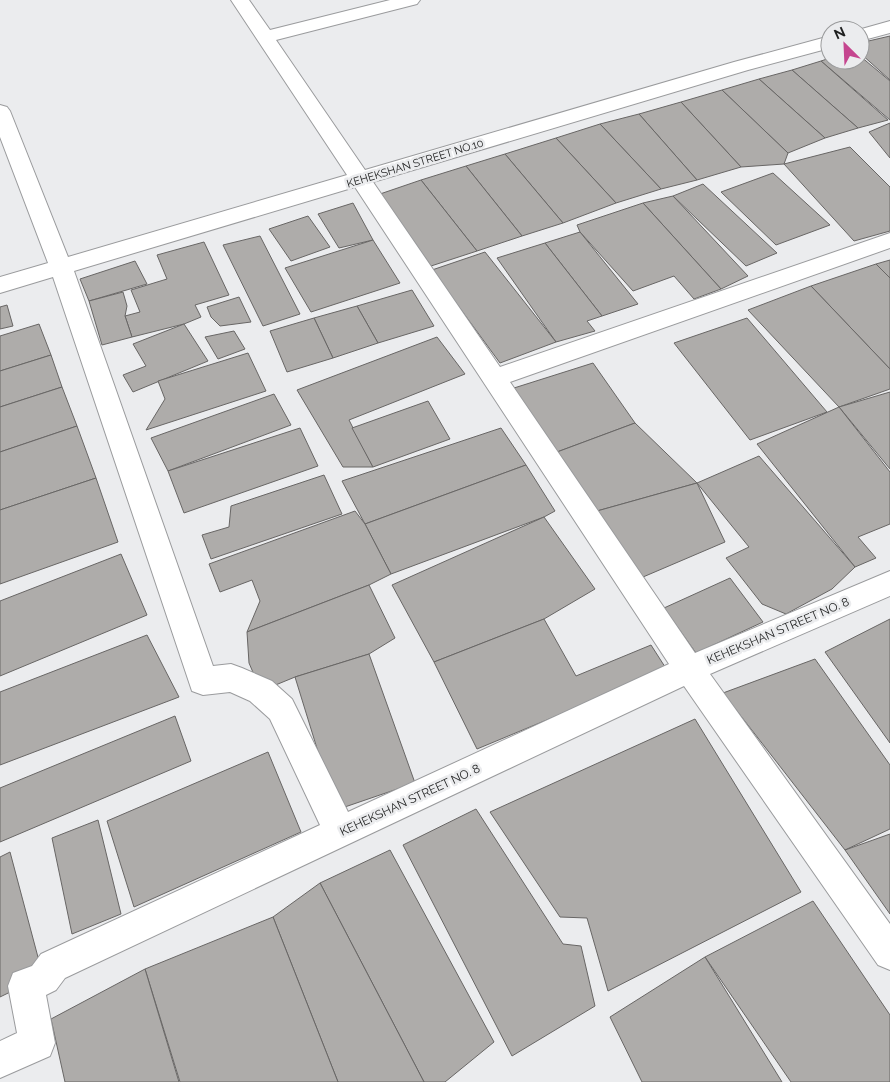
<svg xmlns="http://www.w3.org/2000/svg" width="890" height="1082" viewBox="0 0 890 1082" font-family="Raleway,sans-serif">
  <rect width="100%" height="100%" fill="#ebecee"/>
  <!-- building -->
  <g fill="#aeacaa" stroke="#686665">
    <path d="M 890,36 L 890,80 L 860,53 L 860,43 Z"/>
    <path d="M 860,56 L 890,81 L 890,120 L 821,61 L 830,58 L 830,60 L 860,60 Z"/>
    <path d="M 821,61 L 888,120 L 858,128 L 792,70 Z"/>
    <path d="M 792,70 L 858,128 L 825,138 L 759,79 Z"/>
    <path d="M 759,79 L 825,138 L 788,153 L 722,90 Z"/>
    <path d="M 722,90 L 788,153 L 784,164 L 741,167 L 681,102 Z"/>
    <path d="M 681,102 L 741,167 L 697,180 L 639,114 Z"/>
    <path d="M 639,114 L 697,180 L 661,189 L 600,124 Z"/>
    <path d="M 890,123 L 890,158 L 869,132 Z"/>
    <path d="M 600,124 L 661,189 L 616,203 L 556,138 Z"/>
    <path d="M 556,138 L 616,203 L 563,223 L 505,154 Z"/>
    <path d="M 850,147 L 890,187 L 890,231 L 854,241 L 784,164 Z"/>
    <path d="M 505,154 L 563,223 L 522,236 L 466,166 Z"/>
    <path d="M 466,166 L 522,236 L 477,251 L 421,180 Z"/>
    <path d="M 773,173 L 830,225 L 776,245 L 721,192 Z"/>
    <path d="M 421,180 L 477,251 L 431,266 L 380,194 Z"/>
    <path d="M 703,184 L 777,253 L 746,266 L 673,196 Z"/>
    <path d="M 673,196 L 748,276 L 721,289 L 643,203 Z"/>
    <path d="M 353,203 L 373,240 L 339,248 L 318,214 Z"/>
    <path d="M 643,203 L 721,289 L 694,299 L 674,276 L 633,291 L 580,232 L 577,225 Z"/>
    <path d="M 308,216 L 330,247 L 291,261 L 269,229 Z"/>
    <path d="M 580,232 L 638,304 L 602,316 L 545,243 Z"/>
    <path d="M 260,236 L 300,314 L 263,326 L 223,245 Z"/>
    <path d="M 373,240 L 400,283 L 311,312 L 285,268 Z"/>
    <path d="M 204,242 L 229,295 L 195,305 L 201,317 L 184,324 L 132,337 L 125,316 L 140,312 L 131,290 L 167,279 L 157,255 Z"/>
    <path d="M 545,243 L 602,316 L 587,321 L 595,331 L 556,342 L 497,258 Z"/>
    <path d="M 485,252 L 556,342 L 500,363 L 432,270 Z"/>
    <path d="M 890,260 L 890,278 L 876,264 Z"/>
    <path d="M 135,261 L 147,284 L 89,301 L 80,279 Z"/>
    <path d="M 876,264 L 890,278 L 890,369 L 811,286 Z"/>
    <path d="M 811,286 L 890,369 L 890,389 L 839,407 L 748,310 Z"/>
    <path d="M 412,290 L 434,326 L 378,343 L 357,306 Z"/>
    <path d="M 123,292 L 127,306 L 125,316 L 132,337 L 102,345 L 89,301 Z"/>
    <path d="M 239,297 L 251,322 L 220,326 L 211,317 L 207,307 Z"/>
    <path d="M 7,305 L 13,326 L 0,329 L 0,307 Z"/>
    <path d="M 357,306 L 378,343 L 333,358 L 314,318 Z"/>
    <path d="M 314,318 L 333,358 L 287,372 L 270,331 Z"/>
    <path d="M 747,318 L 827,412 L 750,440 L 674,343 Z"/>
    <path d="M 39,324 L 51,355 L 0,371 L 0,336 Z"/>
    <path d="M 184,324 L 208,361 L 133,392 L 123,375 L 146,366 L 133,344 Z"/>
    <path d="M 234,331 L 245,349 L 218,359 L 205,337 Z"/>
    <path d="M 437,337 L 465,374 L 349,420 L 373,467 L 343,467 L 297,390 Z"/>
    <path d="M 248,353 L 266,391 L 146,430 L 165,399 L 158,381 Z"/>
    <path d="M 51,355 L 62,387 L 0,407 L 0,371 Z"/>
    <path d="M 593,363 L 635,423 L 557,452 L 514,388 Z"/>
    <path d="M 62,387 L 77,426 L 0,452 L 0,407 Z"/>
    <path d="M 890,392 L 890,469 L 839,407 Z"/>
    <path d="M 274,394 L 291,425 L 168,471 L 151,438 Z"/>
    <path d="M 428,401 L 450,439 L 373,467 L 352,428 Z"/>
    <path d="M 839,407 L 890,472 L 890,524 L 858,537 L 876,558 L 855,567 L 757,444 Z"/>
    <path d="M 635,423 L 697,483 L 597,511 L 557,452 Z"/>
    <path d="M 77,426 L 96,478 L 0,510 L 0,452 Z"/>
    <path d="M 300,428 L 318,466 L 184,513 L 168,471 Z"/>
    <path d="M 501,428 L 526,465 L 365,524 L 342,481 Z"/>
    <path d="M 759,456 L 855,567 L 832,589 L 786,614 L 762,604 L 726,558 L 749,547 L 697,483 Z"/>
    <path d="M 526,465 L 555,511 L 544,517 L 391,574 L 365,524 Z"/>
    <path d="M 324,475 L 342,514 L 211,559 L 202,535 L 229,527 L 231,506 Z"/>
    <path d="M 96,478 L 118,542 L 0,584 L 0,510 Z"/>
    <path d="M 697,483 L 725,542 L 643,577 L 597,511 Z"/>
    <path d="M 355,511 L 365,524 L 391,574 L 369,585 L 247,632 L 260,601 L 252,580 L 220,592 L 209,564 Z"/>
    <path d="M 544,517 L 595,589 L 544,619 L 434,662 L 392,585 Z"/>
    <path d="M 121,554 L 147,615 L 0,676 L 0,601 Z"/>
    <path d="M 730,578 L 763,622 L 696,653 L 664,608 Z"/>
    <path d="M 369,585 L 395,638 L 369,654 L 295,677 L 261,691 L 249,663 L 247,632 Z"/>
    <path d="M 544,619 L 576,676 L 651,645 L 667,670 L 477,749 L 434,662 Z"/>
    <path d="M 890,619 L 890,743 L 825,652 Z"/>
    <path d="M 147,635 L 179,697 L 0,765 L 0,692 Z"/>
    <path d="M 369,654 L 415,783 L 336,810 L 295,677 Z"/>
    <path d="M 815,659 L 890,765 L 890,829 L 845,850 L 723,693 Z"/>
    <path d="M 175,716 L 191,761 L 0,842 L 0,788 Z"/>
    <path d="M 695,719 L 801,892 L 608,991 L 587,918 L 560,917 L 490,812 Z"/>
    <path d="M 268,752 L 301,832 L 134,907 L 107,821 Z"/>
    <path d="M 476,809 L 563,944 L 581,946 L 595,1006 L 512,1056 L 403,845 Z"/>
    <path d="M 98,820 L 121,914 L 72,934 L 52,838 Z"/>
    <path d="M 890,834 L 890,914 L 845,850 Z"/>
    <path d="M 390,850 L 494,1042 L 445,1082 L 424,1082 L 320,883 Z"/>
    <path d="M 10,852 L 43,976 L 0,997 L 0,857 Z"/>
    <path d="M 320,883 L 424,1082 L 338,1082 L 273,917 Z"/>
    <path d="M 813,901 L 890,1015 L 890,1082 L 791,1082 L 705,957 Z"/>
    <path d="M 273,917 L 338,1082 L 180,1082 L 145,969 Z"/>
    <path d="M 705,957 L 782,1082 L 642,1082 L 610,1017 Z"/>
    <path d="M 145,969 L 179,1082 L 65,1082 L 51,1019 Z"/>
  </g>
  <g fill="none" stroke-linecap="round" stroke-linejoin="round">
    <defs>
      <g id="minor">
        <path d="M 231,0 L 249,0 L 270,30 L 390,0 L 420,0 L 417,4 L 276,40 L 365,170 L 734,62 L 830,36 L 830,48 L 748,70 L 373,182 L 500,367 L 890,233 L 890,248 L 510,382 L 695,653 L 890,571 L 890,596 L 710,674 L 890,924 L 890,970 L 878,965 L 684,686 L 65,978 L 56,990 L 46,995 L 55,1043 L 50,1056 L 0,1078 L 0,1041 L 17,1033 L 8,986 L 13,973 L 32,966 L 41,954 L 320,825 L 270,719 L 250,701 L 230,692 L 203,695 L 192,691 L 53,277 L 0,293 L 0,277 L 48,263 L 0,137 L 0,105 L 7,107 L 10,111 L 68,257 L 347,175 ZM 355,187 L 669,664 L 348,812 L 292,699 L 272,681 L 242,668 L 231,664 L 213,666 L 74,271 Z"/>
        <path d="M 890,21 L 890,33 L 860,41 L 860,30 L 858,30 Z"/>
      </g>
    </defs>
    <!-- minor casing -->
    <use href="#minor" stroke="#9a9b9d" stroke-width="2"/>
    <!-- minor -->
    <use href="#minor" fill="#fff" fill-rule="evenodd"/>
  </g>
  <g text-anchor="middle" stroke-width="5" stroke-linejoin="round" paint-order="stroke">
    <!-- far-street labels -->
    <g font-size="11" fill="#1e1f1f" stroke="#ebecee">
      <text transform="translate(415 163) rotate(-17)" y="4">KEHEKSHAN STREET NO.10</text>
    </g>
    <!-- street labels -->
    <g font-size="12" fill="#1e1f1f" stroke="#ebecee">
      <text transform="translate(778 631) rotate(-23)" y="4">KEHEKSHAN STREET NO. 8</text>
      <text transform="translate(410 800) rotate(-25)" y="4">KEHEKSHAN STREET NO. 8</text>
    </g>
  </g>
  <!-- north arrow -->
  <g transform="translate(845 45) rotate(336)"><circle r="24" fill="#ebecee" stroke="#999a9b"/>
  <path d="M0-4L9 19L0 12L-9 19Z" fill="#c5458f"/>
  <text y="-8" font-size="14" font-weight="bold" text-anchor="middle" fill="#1e1f1f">N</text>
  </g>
</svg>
